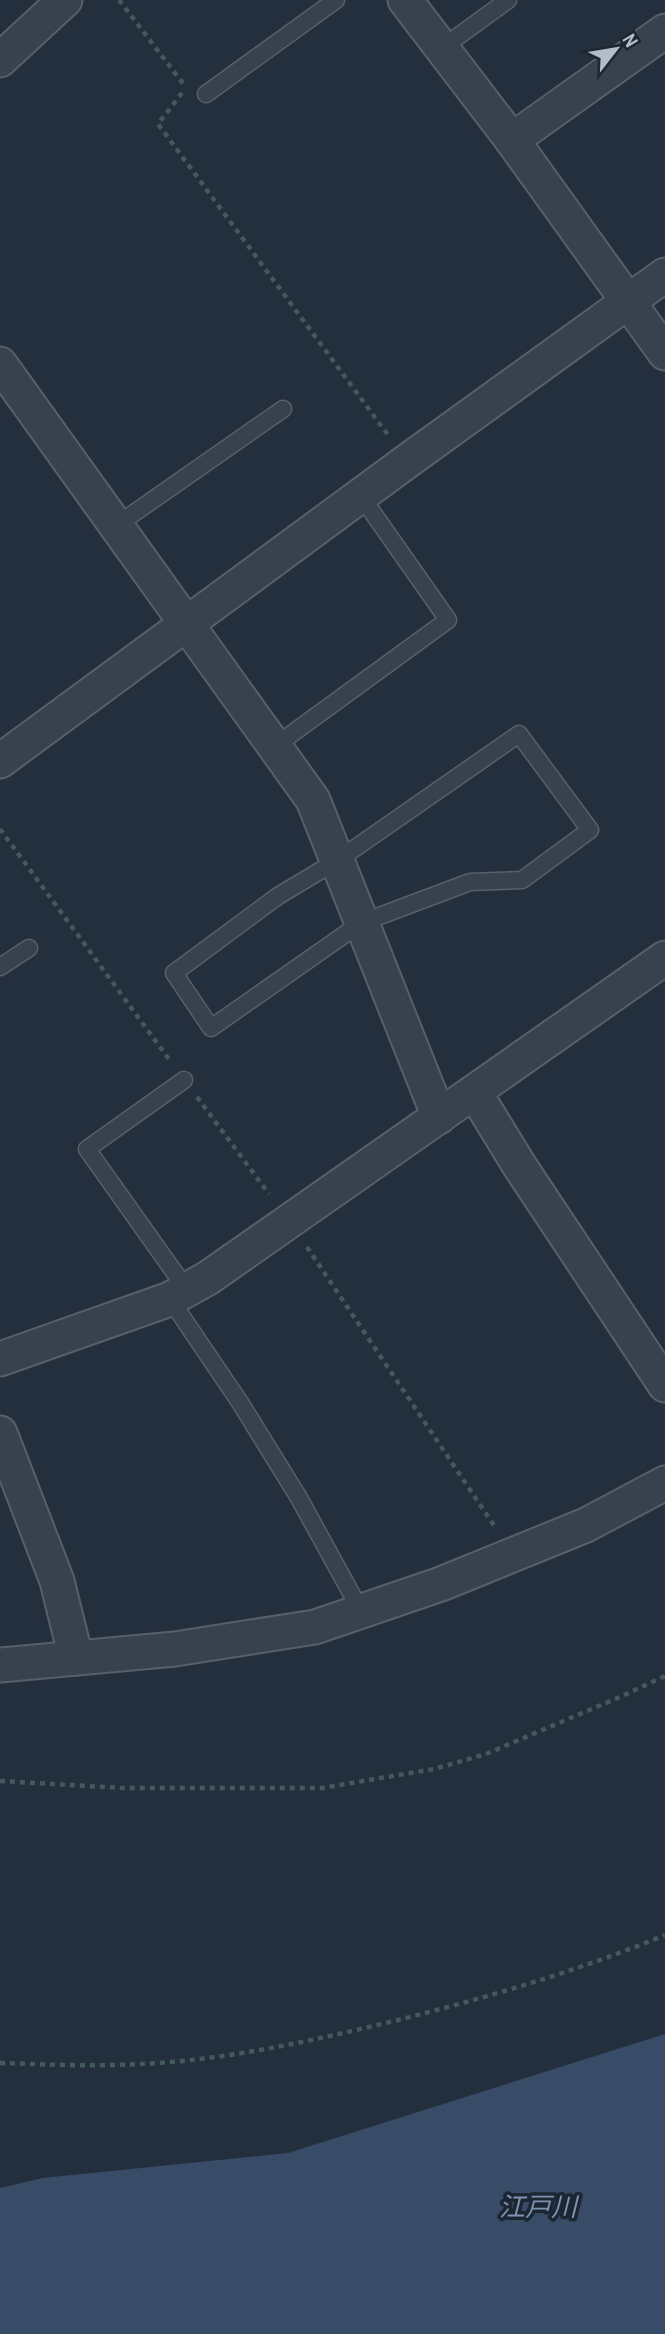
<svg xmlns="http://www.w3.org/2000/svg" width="665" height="2334" viewBox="0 0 665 2334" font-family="'Archivo Narrow','Noto Sans JP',sans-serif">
  <rect width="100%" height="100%" fill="#242f3e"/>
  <!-- water -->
  <path fill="#394c67" d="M 665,2034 L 665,2334 L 0,2334 L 0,2188 L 43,2178 L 288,2153 Z"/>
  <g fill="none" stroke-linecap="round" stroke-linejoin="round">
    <defs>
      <g id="lane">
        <path d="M 442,48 L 508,0"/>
        <path d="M 206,94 L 336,0"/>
        <path d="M 117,525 L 283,409"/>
        <path d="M 519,734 L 590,830 L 522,880 L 470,882 L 361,923 L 211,1028 L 174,973 L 278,896 L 338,860 Z"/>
        <path d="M 275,746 L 448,620 L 361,496"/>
        <path d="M 0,967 L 29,948"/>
        <path d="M 184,1080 L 87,1149 L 187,1290"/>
        <path d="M 170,1299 L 241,1404 L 299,1498 L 362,1613"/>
      </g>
      <g id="street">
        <path d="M 405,0 L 512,140 L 665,353"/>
        <path d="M 0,60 L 65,0"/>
        <path d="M 512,140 L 665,31"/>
        <path d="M 0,364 L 313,800 L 439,1117"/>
        <path d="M 0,761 L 406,462 L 665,275"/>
        <path d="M 475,1093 L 519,1165 L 665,1385"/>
        <path d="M 0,1359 L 170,1299 L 208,1278 L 665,958"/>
        <path d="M 0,1433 L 57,1581 L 76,1658"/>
        <path d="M 0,1665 L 175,1649 L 315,1627 L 441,1584 L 586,1525 L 665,1483"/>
      </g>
    </defs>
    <!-- lane casing -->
    <use href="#lane" stroke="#565f6c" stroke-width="19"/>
    <!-- street casing -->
    <use href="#street" stroke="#565f6c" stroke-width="37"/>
    <!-- path -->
    <g stroke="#44595c" stroke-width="4.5" stroke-dasharray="5 5" stroke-linecap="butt">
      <path d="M 119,0 L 185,86"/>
      <path d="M 182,93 L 158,124 L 388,435"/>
      <path d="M 0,829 L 171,1062"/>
      <path d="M 197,1097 L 269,1194"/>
      <path d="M 307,1247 L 495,1527"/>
      <path d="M 0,1781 L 122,1788 L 322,1788 L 434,1769 L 486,1754 L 620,1697 L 665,1676"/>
      <path d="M 0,2063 C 37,2064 74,2066 111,2065 C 208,2064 304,2043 398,2020 C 489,1997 578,1971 665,1935"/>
    </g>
    <!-- lane -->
    <use href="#lane" stroke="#38414e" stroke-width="16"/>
    <!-- street -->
    <use href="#street" stroke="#38414e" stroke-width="33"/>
  </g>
  <g text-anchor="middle" stroke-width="7" stroke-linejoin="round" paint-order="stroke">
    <!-- water labels -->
    <g font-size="26" font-style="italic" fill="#7c92b1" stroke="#1d2633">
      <text x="538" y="2216">江戸川</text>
    </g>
  </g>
  <!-- north arrow -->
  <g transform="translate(616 49) rotate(59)" stroke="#1d2633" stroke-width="5" paint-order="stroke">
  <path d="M0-5L12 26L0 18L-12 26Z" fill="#b4bcc9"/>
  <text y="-10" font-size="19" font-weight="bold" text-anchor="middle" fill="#b4bcc9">N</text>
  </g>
</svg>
